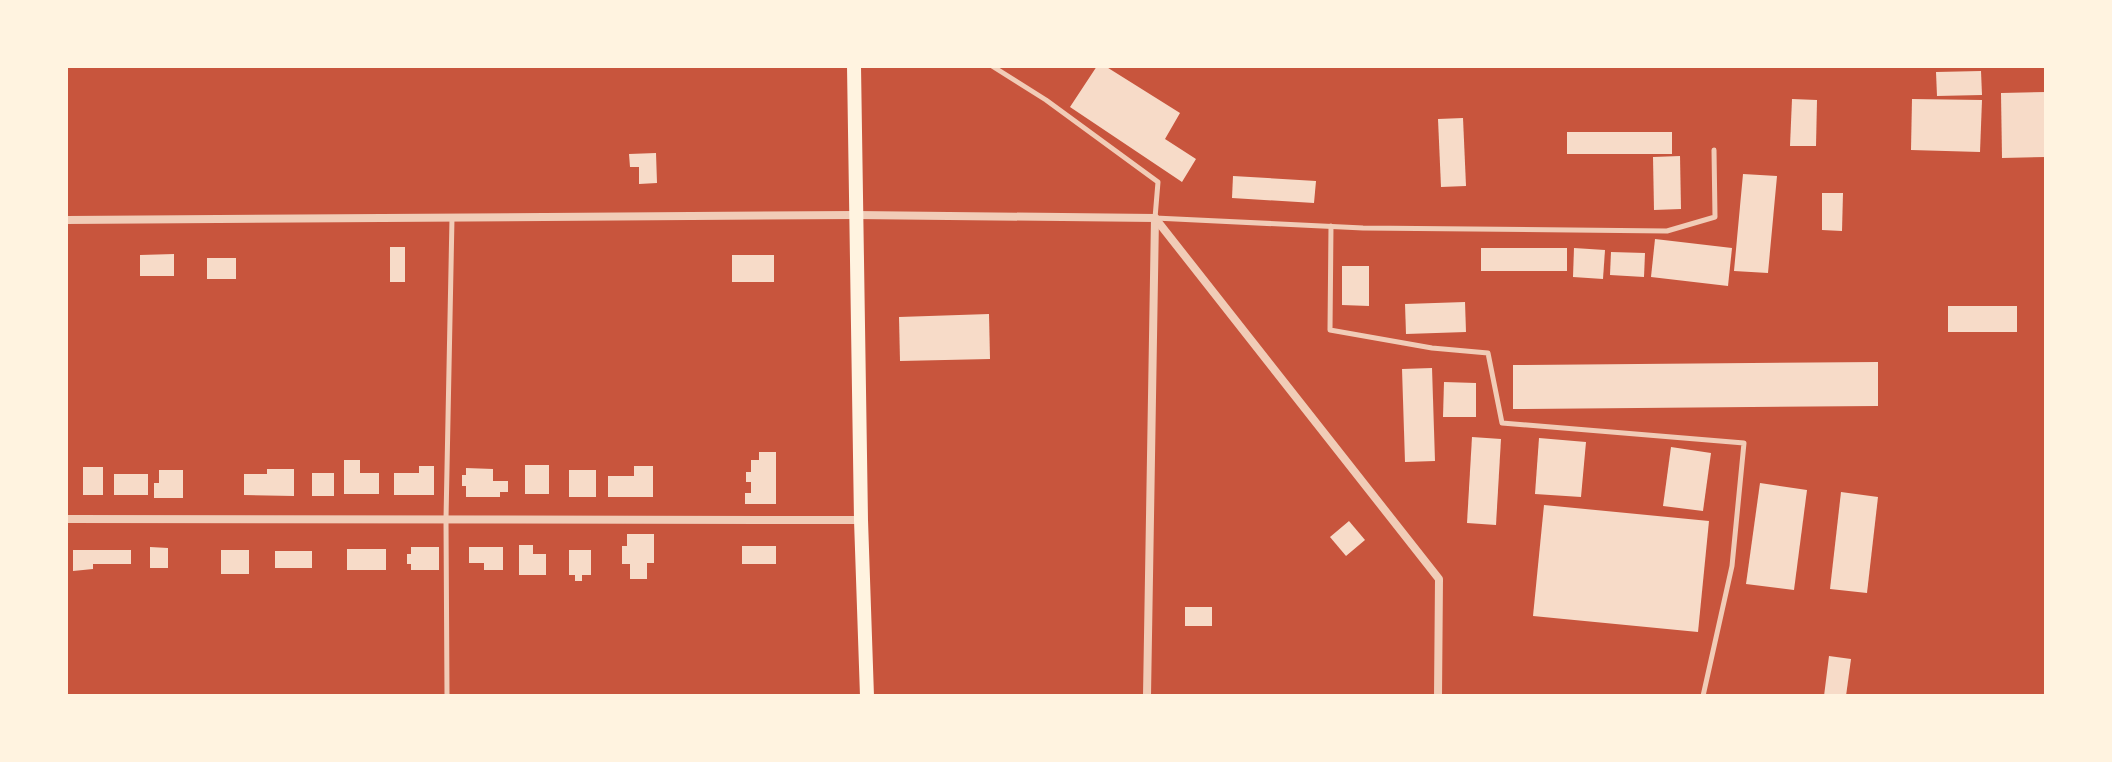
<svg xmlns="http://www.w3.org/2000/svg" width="2112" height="762" viewBox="0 0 2112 762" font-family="'Alegreya Sans',sans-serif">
  <rect width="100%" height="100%" fill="#c8553d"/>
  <!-- building -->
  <g fill="#f7dbc8">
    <path d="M 1097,66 L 1105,66 L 1180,113 L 1165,139 L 1196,159 L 1182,182 L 1070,107 Z"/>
    <path d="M 1981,71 L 1982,95 L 1937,96 L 1936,72 Z"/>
    <path d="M 2046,92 L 2046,157 L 2002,158 L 2001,93 Z"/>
    <path d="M 1792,99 L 1817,100 L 1816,146 L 1790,146 Z"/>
    <path d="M 1912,99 L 1982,100 L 1980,152 L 1911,150 Z"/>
    <path d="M 1463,118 L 1466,186 L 1441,187 L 1438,119 Z"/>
    <rect x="1567" y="132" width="105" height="22"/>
    <path d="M 656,153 L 657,183 L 639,184 L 639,167 L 630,167 L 629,154 Z"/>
    <path d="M 1680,156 L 1681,209 L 1654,210 L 1653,157 Z"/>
    <path d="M 1743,174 L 1777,176 L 1768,273 L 1734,271 Z"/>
    <path d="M 1233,176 L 1316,181 L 1314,203 L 1232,198 Z"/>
    <path d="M 1822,193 L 1843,193 L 1842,231 L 1822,230 Z"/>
    <path d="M 1655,239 L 1732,248 L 1728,286 L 1651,277 Z"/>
    <rect x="390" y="247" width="15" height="35"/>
    <rect x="1481" y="248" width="86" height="23"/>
    <path d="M 1574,248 L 1605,250 L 1603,279 L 1573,277 Z"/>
    <path d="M 1611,252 L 1645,253 L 1644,277 L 1610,275 Z"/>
    <path d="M 174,254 L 174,276 L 140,276 L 140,255 Z"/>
    <rect x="732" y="255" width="42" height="27"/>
    <rect x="207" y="258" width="29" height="21"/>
    <path d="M 1342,266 L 1369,266 L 1369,306 L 1342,305 Z"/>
    <path d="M 1465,302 L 1466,332 L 1406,334 L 1405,304 Z"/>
    <rect x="1948" y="306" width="69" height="26"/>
    <path d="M 989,314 L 990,359 L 900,361 L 899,317 Z"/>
    <path d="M 1878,362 L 1878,406 L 1513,409 L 1513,365 Z"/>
    <path d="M 1432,368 L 1435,461 L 1405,462 L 1402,369 Z"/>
    <path d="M 1444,382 L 1476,383 L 1476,417 L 1443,417 Z"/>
    <path d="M 1472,437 L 1501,439 L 1496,525 L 1467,523 Z"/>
    <path d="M 1539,438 L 1586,442 L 1581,497 L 1535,494 Z"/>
    <path d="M 1671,447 L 1711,453 L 1703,511 L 1663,506 Z"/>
    <path d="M 759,452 L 776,452 L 776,504 L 745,504 L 745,493 L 751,493 L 751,482 L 746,482 L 746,472 L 751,472 L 751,460 L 759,460 Z"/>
    <path d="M 344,460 L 360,460 L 360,473 L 379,473 L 379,494 L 344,494 Z"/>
    <rect x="525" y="465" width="24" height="29"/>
    <path d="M 419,466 L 434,466 L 434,495 L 394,495 L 394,473 L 419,473 Z"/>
    <path d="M 634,466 L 653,466 L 653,497 L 608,497 L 608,476 L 634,476 Z"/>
    <rect x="83" y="467" width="20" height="28"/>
    <path d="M 466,468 L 493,469 L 493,481 L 508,481 L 508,492 L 500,492 L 500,497 L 466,497 L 466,486 L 462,486 L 462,475 L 466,475 Z"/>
    <path d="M 267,469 L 294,469 L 294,496 L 244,495 L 244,474 L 267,474 Z"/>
    <path d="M 159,470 L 183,470 L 183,498 L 154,498 L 154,483 L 159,483 Z"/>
    <rect x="569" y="470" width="27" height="27"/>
    <rect x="312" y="473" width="22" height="23"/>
    <rect x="114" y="474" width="34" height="21"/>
    <path d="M 1760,483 L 1807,490 L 1794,590 L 1746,584 Z"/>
    <path d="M 1841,492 L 1878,497 L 1867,593 L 1830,589 Z"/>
    <path d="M 1544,505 L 1709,521 L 1698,632 L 1533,616 Z"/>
    <path d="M 1349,521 L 1365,540 L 1346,556 L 1330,537 Z"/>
    <path d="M 627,534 L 654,534 L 654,563 L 647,563 L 647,579 L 630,579 L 630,564 L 622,564 L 622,546 L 627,546 Z"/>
    <path d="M 519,545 L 533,545 L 533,554 L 546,554 L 546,575 L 519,575 Z"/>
    <rect x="742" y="546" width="34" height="18"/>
    <path d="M 150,547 L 168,548 L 168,568 L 150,568 Z"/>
    <path d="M 411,547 L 439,547 L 439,570 L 411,570 L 411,564 L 407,564 L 407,554 L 411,554 Z"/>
    <path d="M 469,547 L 503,547 L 503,570 L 484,570 L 484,563 L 469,563 Z"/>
    <rect x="347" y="549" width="39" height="21"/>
    <path d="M 73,550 L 131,550 L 131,564 L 93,564 L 93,569 L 73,571 Z"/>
    <rect x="221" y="550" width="28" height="24"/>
    <path d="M 569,550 L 591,550 L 591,575 L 582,575 L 582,581 L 575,581 L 575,575 L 569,575 Z"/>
    <rect x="275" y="551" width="37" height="17"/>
    <rect x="1185" y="607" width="27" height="19"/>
    <path d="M 1829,656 L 1851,659 L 1846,696 L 1824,696 Z"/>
  </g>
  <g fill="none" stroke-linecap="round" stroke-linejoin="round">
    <!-- service -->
    <g stroke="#f1ccb7" stroke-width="5">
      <path d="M 992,66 L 1046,100 L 1158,182 L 1155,218 L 1363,228 L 1667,231 L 1715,217 L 1714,150"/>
      <path d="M 1331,226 L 1330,330 L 1432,348 L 1488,353 L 1502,423 L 1744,443 L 1732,566 L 1703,696"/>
      <path d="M 447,696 L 446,519 L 452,218"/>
    </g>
    <!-- minor -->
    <g stroke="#f1ccb7" stroke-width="8">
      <path d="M 1155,218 L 1439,579 L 1438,696"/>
      <path d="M 66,220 L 856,215 L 1155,218"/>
      <path d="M 66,519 L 861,520"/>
      <path d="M 1147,696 L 1155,218"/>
    </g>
    <!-- secondary -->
    <path stroke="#fff3e0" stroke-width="14" d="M 854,66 L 861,520 L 867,696"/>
  </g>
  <!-- border -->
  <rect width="2112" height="762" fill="none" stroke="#fff3e0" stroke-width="136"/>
</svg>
